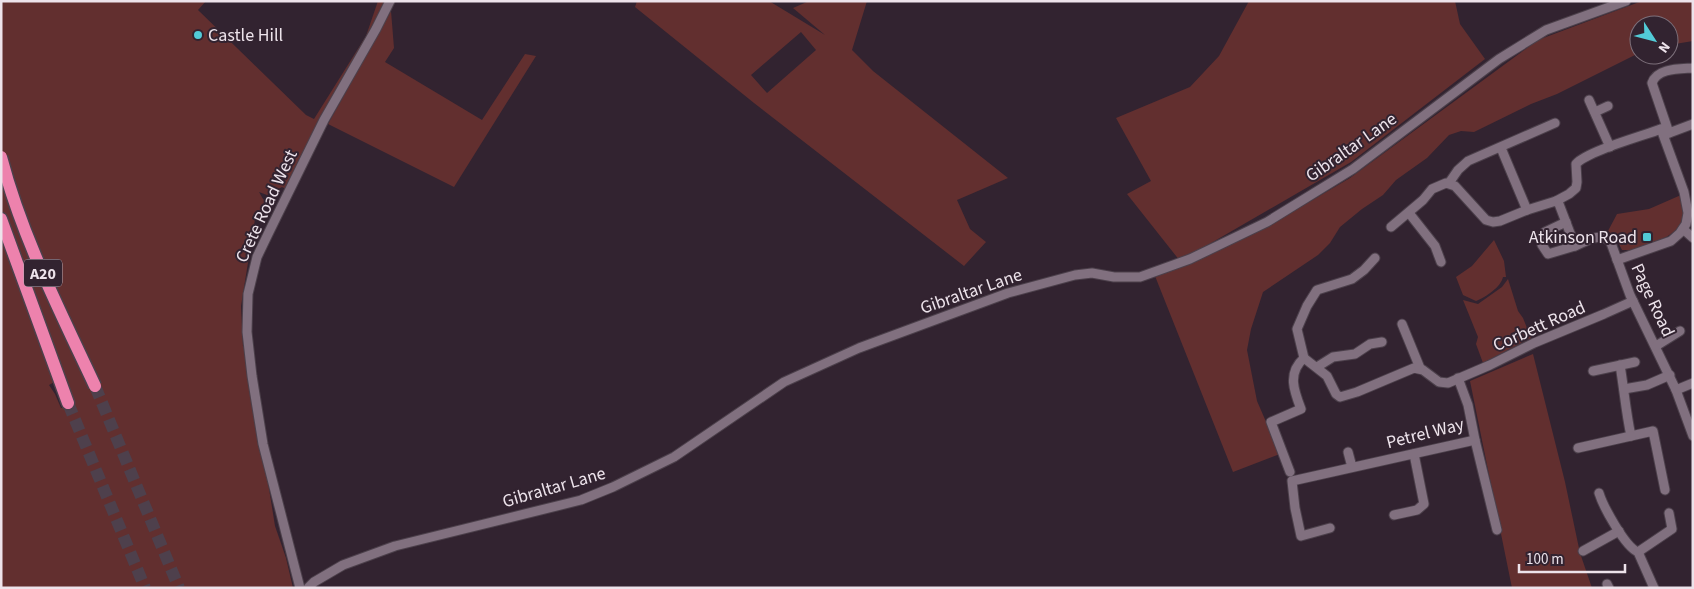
<svg xmlns="http://www.w3.org/2000/svg" width="1694" height="589" viewBox="0 0 1694 589" font-family="'Source Sans 3',sans-serif">
  <rect width="100%" height="100%" fill="#322330"/>
  <!-- green -->
  <g fill="#622f2f" fill-rule="evenodd">
    <path d="M 1,1 L 206,1 L 198,10 L 306,115 L 314,119 L 366,36 L 378,1 L 384,1 L 371,33 L 286,189 L 282,187 L 267,195 L 259,192 L 263,199 L 270,202 L 269,207 L 263,209 L 261,214 L 256,213 L 241,306 L 243,347 L 246,345 L 275,526 L 286,558 L 293,588 L 1,588 ZM 65,376 L 73,404 L 61,408 L 55,394 L 49,385 Z"/>
    <path d="M 637,1 L 769,1 L 825,35 L 793,8 L 809,1 L 867,1 L 852,50 L 873,71 L 1008,178 L 957,200 L 970,229 L 986,242 L 964,266 L 754,103 L 635,7 ZM 801,32 L 816,50 L 767,93 L 751,75 Z"/>
    <path d="M 1249,1 L 1455,1 L 1460,24 L 1485,59 L 1351,162 L 1180,261 L 1127,194 L 1151,181 L 1116,118 L 1190,87 L 1219,56 Z"/>
    <path d="M 1642,1 L 1693,1 L 1693,41 L 1669,45 L 1669,25 L 1639,25 L 1639,53 L 1557,94 L 1531,104 L 1474,132 L 1461,131 L 1449,135 L 1427,158 L 1396,180 L 1383,195 L 1362,209 L 1340,227 L 1330,243 L 1318,255 L 1263,292 L 1251,329 L 1247,350 L 1257,401 L 1280,454 L 1233,472 L 1155,276 L 1184,266 L 1265,228 L 1350,178 L 1538,40 Z"/>
    <path d="M 391,11 L 394,48 L 385,62 L 482,120 L 525,54 L 536,56 L 454,187 L 328,124 Z"/>
    <path d="M 1681,195 C 1693,236 1659,240 1628,251 L 1628,250 L 1622,250 L 1616,238 L 1608,231 L 1617,214 L 1649,209 Z"/>
    <path d="M 1494,240 L 1504,261 L 1506,277 L 1503,277 C 1501,287 1486,297 1476,301 L 1463,295 L 1456,277 L 1472,266 Z"/>
    <path d="M 1508,279 L 1518,311 L 1523,318 L 1531,338 L 1483,363 L 1476,344 L 1478,337 L 1463,300 L 1478,304 L 1502,287 Z"/>
    <path d="M 1533,354 L 1565,482 L 1580,553 L 1592,588 L 1512,588 L 1470,381 Z"/>
  </g>
  <g fill="none" stroke-linecap="round" stroke-linejoin="round">
    <!-- highway-tunnel -->
    <g stroke="#4e404c" stroke-width="12" stroke-dasharray="12 6" stroke-linecap="butt">
      <path d="M 95,386 L 179,588"/>
      <path d="M 68,403 L 145,588"/>
    </g>
    <defs>
      <g id="minor">
        <path d="M 1589,100 L 1610,147"/>
        <path d="M 1595,112 L 1608,106"/>
        <path d="M 1669,133 L 1693,124"/>
        <path d="M 1501,148 L 1527,210"/>
        <path d="M 1449,183 L 1458,170 L 1468,161 L 1555,123"/>
        <path d="M 1556,201 L 1559,204 L 1575,246 C 1587,241 1601,231 1611,243 L 1630,295 L 1676,390 L 1693,436"/>
        <path d="M 1409,213 L 1435,246 L 1441,262"/>
        <path d="M 1566,222 L 1545,232 L 1541,237 L 1542,245 L 1548,254 L 1575,246"/>
        <path d="M 1391,227 L 1423,200 L 1432,189 L 1446,183 L 1455,186 L 1486,220 L 1493,222 L 1500,221 L 1527,210 L 1556,201 L 1569,194 L 1576,188 L 1577,182 L 1576,164 C 1587,151 1643,136 1661,129"/>
        <path d="M 1683,229 L 1693,238"/>
        <path d="M 1375,258 L 1364,270 L 1352,279 L 1317,290 L 1307,306 L 1297,329 L 1304,358 L 1327,376 L 1336,394 L 1340,397 L 1357,392 L 1414,368 L 1423,370 L 1439,382 L 1448,383 L 1490,365 L 1534,343 L 1604,314 L 1633,301"/>
        <path d="M 1617,260 L 1671,241 L 1680,233 L 1686,224 L 1688,213 L 1684,192 L 1661,129 L 1669,133 L 1652,83 C 1657,68 1679,69 1693,68"/>
        <path d="M 1402,324 L 1420,368"/>
        <path d="M 1656,346 L 1680,331"/>
        <path d="M 1620,365 C 1624,389 1626,413 1631,436 L 1653,431 L 1665,490"/>
        <path d="M 1317,367 L 1333,357 L 1355,354 L 1370,344 L 1382,342"/>
        <path d="M 1593,371 L 1635,362"/>
        <path d="M 1624,389 L 1647,385 L 1670,375"/>
        <path d="M 1676,390 L 1693,383"/>
        <path d="M 1475,440 L 1497,530"/>
        <path d="M 1578,448 L 1631,436"/>
        <path d="M 1348,452 L 1352,467"/>
        <path d="M 1290,472 L 1271,422 L 1301,409 C 1294,391 1287,373 1304,358"/>
        <path d="M 1599,493 C 1603,506 1625,547 1638,552 L 1654,588"/>
        <path d="M 1394,515 L 1417,510 L 1424,504 L 1414,454"/>
        <path d="M 1330,528 L 1301,536 L 1295,508 L 1292,481 L 1475,440 L 1468,405 L 1458,378"/>
        <path d="M 1583,551 L 1619,531"/>
        <path d="M 1638,552 L 1672,529 L 1669,513"/>
        <path d="M 1607,584 L 1609,588"/>
        <path d="M 300,588 L 263,444 L 252,376 L 247,332 L 248,294 L 257,257 L 269,232 L 324,120 L 376,29 L 390,1"/>
        <path d="M 308,588 L 314,582 L 343,565 L 395,546 L 581,500 L 613,487 L 674,457 L 784,382 L 859,348 L 1008,293 L 1075,275 L 1092,273 L 1114,277 L 1140,277 L 1190,259 L 1267,222 L 1353,169 L 1499,59 L 1546,30 L 1626,1"/>
      </g>
      <path id="highway" d="M 1,219 L 68,403"/>
    </defs>
    <!-- minor casing -->
    <use href="#minor" stroke="#4c404b" stroke-width="11"/>
    <!-- highway casing -->
    <use href="#highway" stroke="#4c404b" stroke-width="15"/>
    <!-- minor -->
    <use href="#minor" stroke="#81707f" stroke-width="9"/>
    <!-- highway -->
    <use href="#highway" stroke="#ed82ad" stroke-width="12"/>
    <defs>
      <path id="highway-bridge" d="M 1,157 C 22,237 60,311 95,386"/>
    </defs>
    <!-- highway-bridge casing -->
    <use href="#highway-bridge" stroke="#4c404b" stroke-width="15" stroke-linecap="butt"/>
    <!-- highway-bridge -->
    <use href="#highway-bridge" stroke="#ed82ad" stroke-width="12"/>
  </g>
  <!-- markers -->
  <g fill="#52cbd7" stroke="#322330" stroke-width="2">
    <circle cx="198" cy="35" r="5"/>
    <rect x="1642" y="232" width="10" height="10" rx="2.5"/>
  </g>
  <g text-anchor="middle" stroke-width="4" stroke-linejoin="round" paint-order="stroke">
    <!-- shield labels -->
    <rect fill="#322330" stroke="#b5a9b3" stroke-width="1" x="24" y="259.5" width="38" height="27" rx="4"/>
    <g font-size="16" font-weight="bold" fill="#ede3eb">
      <text x="43" y="279">A20</text>
    </g>
    <!-- poi labels -->
    <g font-size="18" fill="#ede3eb" stroke="#322330" text-anchor="start">
      <text x="208" y="41">Castle Hill</text>
      <text x="1637" y="243" text-anchor="end">Atkinson Road</text>
    </g>
    <!-- street labels -->
    <g font-size="18" fill="#ede3eb" stroke="#322330">
      <text transform="translate(1351 147) rotate(-35)" y="6">Gibraltar Lane</text>
      <text transform="translate(266 206) rotate(-65)" y="6">Crete Road West</text>
      <text transform="translate(971 291) rotate(-19)" y="6">Gibraltar Lane</text>
      <text transform="translate(1653 300) rotate(65)" y="6">Page Road</text>
      <text transform="translate(1539 326) rotate(-24)" y="6">Corbett Road</text>
      <text transform="translate(1425 433) rotate(-14)" y="6">Petrel Way</text>
      <text transform="translate(554 487) rotate(-16)" y="6">Gibraltar Lane</text>
    </g>
  </g>
  <!-- border -->
  <rect width="1694" height="589" fill="none" stroke="#ede3eb" stroke-width="5"/>
  <!-- north arrow -->
  <g transform="translate(1654 40) rotate(126)"><circle r="24" fill="#322330" stroke="#7d707b"/>
  <path d="M0-4L9 19L0 12L-9 19Z" fill="#52cbd7"/>
  <text y="-8" font-size="14" font-weight="bold" text-anchor="middle" fill="#ede3eb">N</text>
  </g>
  <!-- scale -->
  <path d="M1519 564v8h106v-8" fill="none" stroke="#ede3eb" stroke-width="2.5"/>
  <text x="1526" y="564" font-size="15" fill="#ede3eb" stroke="#322330" stroke-width="4" paint-order="stroke">100 m</text>
</svg>
